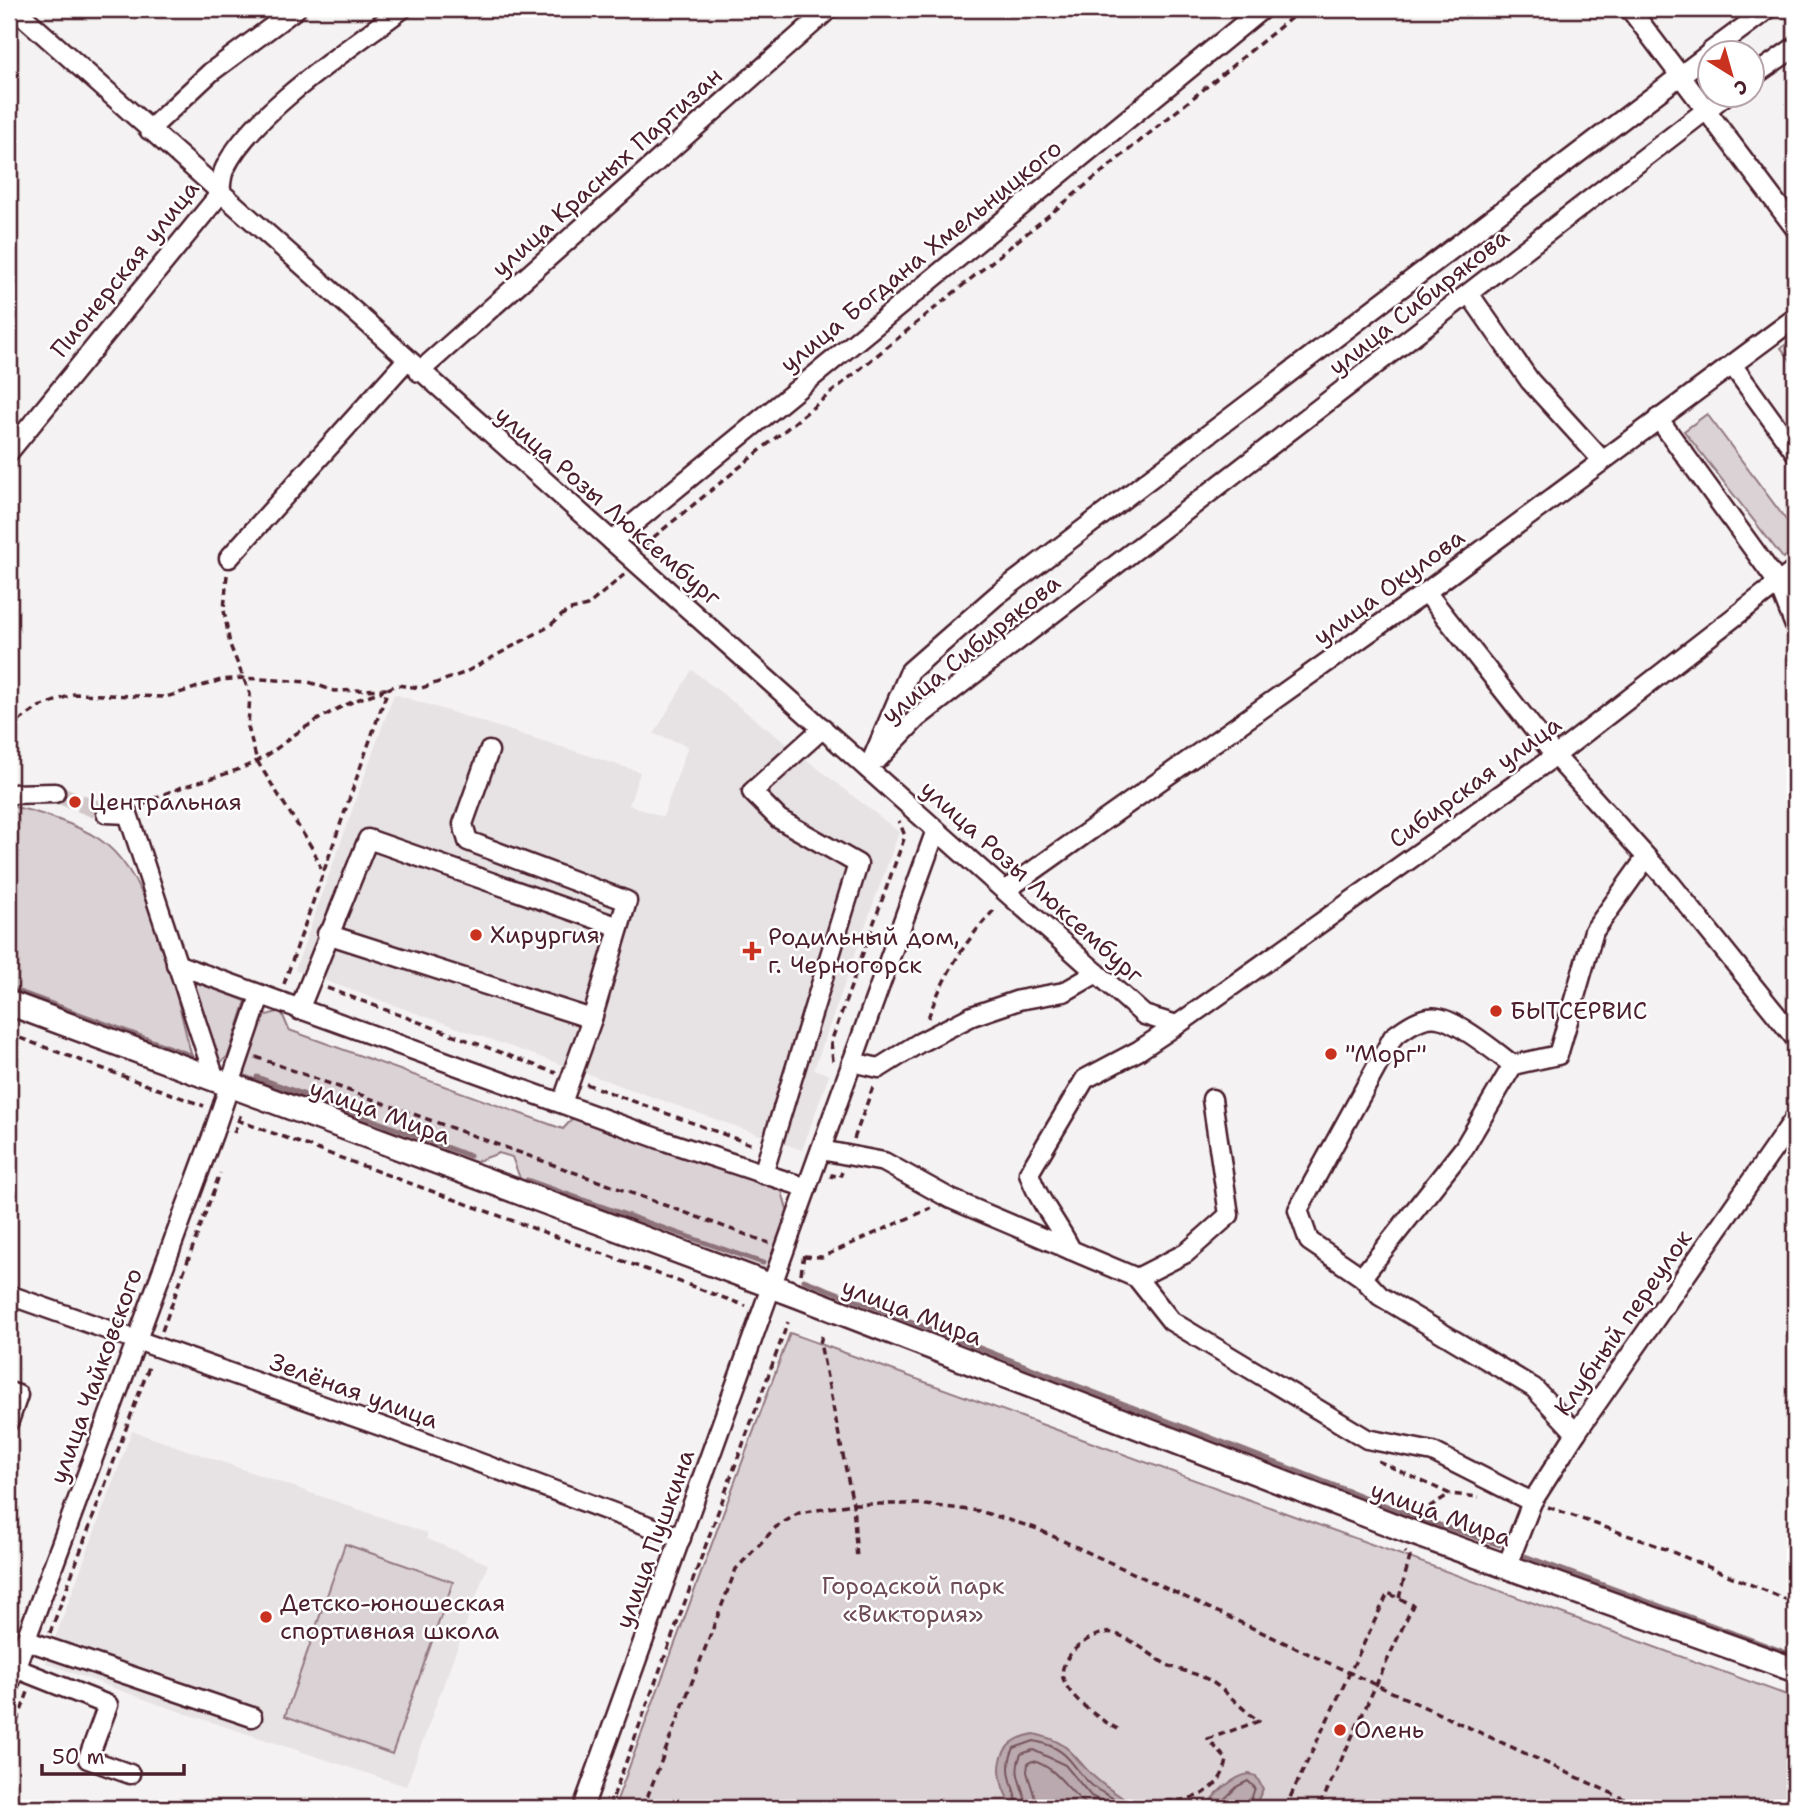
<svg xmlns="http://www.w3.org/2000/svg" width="1804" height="1817" viewBox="0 0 1804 1817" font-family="'Shantell Sans',sans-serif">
  <rect width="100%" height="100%" fill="#f4f2f2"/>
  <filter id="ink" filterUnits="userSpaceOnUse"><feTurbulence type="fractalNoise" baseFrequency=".0143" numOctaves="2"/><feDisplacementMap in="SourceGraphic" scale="14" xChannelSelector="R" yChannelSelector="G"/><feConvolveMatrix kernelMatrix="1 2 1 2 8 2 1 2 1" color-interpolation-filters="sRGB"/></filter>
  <g filter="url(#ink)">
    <!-- built -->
    <g fill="#e7e2e3">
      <path d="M 692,670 L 899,832 L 814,1069 L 829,1075 L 802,1150 L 295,970 L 394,694 L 640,772 L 629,805 L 663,817 L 688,746 L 654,734 Z"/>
      <path d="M 132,1431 L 427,1533 L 427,1539 L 488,1564 L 406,1786 L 163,1706 L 46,1663 Z"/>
    </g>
    <!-- green -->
    <g fill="#dbd2d5" stroke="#927880" stroke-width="2">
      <path d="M 1795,338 L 1795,366 L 1781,348 Z"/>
      <path d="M 1707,414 L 1795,532 L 1795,549 L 1783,558 L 1684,431 Z"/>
      <path d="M 9,806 C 34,810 78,825 99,839 C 155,876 175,994 192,1057 L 9,989 Z"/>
      <path d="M 189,980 L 246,1001 L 228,1056 L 220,1063 L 206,1038 Z"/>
      <path d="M 281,1011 L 289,1030 L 563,1129 L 574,1117 L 782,1191 L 787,1210 L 767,1270 L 521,1181 L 512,1157 L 499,1153 L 475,1162 L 244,1075 L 263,1016 Z"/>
      <path d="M 790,1333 L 1795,1698 L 1795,1808 L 614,1808 Z"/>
      <path d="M 345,1544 L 453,1582 L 392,1754 L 285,1716 Z"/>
    </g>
    <!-- water -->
    <g fill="#baa9ae" stroke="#8d727a" stroke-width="2">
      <path d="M 1034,1734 C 1075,1743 1072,1759 1099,1781 C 1111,1792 1123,1795 1133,1808 L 1013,1808 C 994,1778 992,1741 1034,1734 Z"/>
      <path d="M 1249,1774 L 1256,1776 L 1263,1789 L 1254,1808 L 1208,1808 C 1210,1795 1235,1776 1249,1774 Z"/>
    </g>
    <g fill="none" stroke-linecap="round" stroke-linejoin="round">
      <!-- shore -->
      <g stroke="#77565f" stroke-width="2">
        <path d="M 1018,1808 C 1015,1785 1002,1772 1014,1748 L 1034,1741 C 1075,1749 1071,1772 1098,1790 C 1108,1796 1117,1798 1125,1808"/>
        <path d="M 1027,1808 C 1025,1788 1011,1775 1021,1754 L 1033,1750 L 1065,1765 L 1091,1796 L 1114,1808"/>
        <path d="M 1038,1808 L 1027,1772 L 1028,1763 L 1033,1761 C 1061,1769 1068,1795 1092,1808"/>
        <path d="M 1215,1808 L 1238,1786 L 1248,1781 L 1255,1788 L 1248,1808"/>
      </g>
      <!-- stream -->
      <g stroke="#8d727a" stroke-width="5">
        <path d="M 9,988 L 190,1055"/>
        <path d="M 257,1077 L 470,1156"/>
        <path d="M 527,1180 L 763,1263"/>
        <path d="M 804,1280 L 1413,1516 L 1499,1545"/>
        <path d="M 1525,1556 L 1795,1656"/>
      </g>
      <!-- minor-tunnel -->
      <path stroke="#d2c8ca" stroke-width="18" stroke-dasharray="18 9" stroke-linecap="butt" d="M 55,793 L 106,813"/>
      <defs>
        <g id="minor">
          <path d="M 15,9 L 1144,1015 L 1177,1025"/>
          <path d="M 1630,9 L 1795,228"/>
          <path d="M 1710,52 L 1768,9"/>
          <path d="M 1752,77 L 1795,47"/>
          <path d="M 149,130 L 211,72 L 296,9"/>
          <path d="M 1470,295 L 1530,381 L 1601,459"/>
          <path d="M 1733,366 L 1795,452"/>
          <path d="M 419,372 L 829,9"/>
          <path d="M 1658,418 L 1778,583 L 1795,626"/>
          <path d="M 9,452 L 220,194 C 221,186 221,175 225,168 C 251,113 352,47 402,9"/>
          <path d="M 612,541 L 1262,9"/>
          <path d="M 229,558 L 406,361"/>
          <path d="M 1426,592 L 1555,756 L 1671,884 L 1795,1038"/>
          <path d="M 878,759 L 916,719 L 952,691 L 1727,94"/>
          <path d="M 868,769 L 910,671 L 997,595 L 1710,53"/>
          <path d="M 9,794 L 55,793"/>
          <path d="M 106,813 L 128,814 L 215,1079"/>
          <path d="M 1006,890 L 1426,592 L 1795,318"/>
          <path d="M 327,934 L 592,1019 L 627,901 L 468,841 L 463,824 L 489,751"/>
          <path d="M 176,964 L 665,1141 L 807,1188"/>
          <path d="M 299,1010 L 368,839 L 619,927"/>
          <path d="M 852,1062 L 879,1068 L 919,1043 L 972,1016 L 1019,1000 L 1064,992 L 1097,973"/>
          <path d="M 562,1103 L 592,1019"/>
          <path d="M 821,1150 L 884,1162 L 951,1199 L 1137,1278 L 1171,1321 L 1367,1439 L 1433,1452 L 1532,1502"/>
          <path d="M 763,1174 L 858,864 L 779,819 L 752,792 L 823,728"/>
          <path d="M 1071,1250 C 1058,1223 1038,1201 1029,1173 L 1085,1079 L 1138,1051 L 1177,1025 L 1555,756 L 1795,570"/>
          <path d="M 1362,1277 L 1464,1148 L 1513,1065"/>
          <path d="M 1137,1278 L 1186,1253 L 1229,1215 L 1212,1099"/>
          <path d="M 9,1295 L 389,1429 L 681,1538"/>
          <path d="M 9,1392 L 18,1395 L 9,1421"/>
          <path d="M 1576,1433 L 1534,1388 L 1380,1296 L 1362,1277 L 1309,1241 L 1298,1210 L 1393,1037 C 1405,1028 1422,1015 1438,1018 C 1458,1021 1497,1053 1513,1065 L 1558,1055 L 1594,931 L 1646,858"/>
          <path d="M 1507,1566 L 1532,1502 L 1576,1433 L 1795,1118"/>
          <path d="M 25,1640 L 252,1717"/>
          <path d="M 15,1668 L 108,1705 L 88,1759 L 130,1774"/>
          <path d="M 9,1685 L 213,1134 L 260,996"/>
          <path d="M 583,1808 L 936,830"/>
        </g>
        <path id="major" d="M 9,1003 L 796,1295 L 1408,1531 L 1795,1670"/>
      </defs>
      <!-- minor casing -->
      <use href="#minor" stroke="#4a1f2b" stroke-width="23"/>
      <!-- major casing -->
      <use href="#major" stroke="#4a1f2b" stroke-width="28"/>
      <!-- path -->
      <g stroke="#4a1f2b" stroke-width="3.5" stroke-dasharray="7 5" stroke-linecap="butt">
        <path d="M 644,545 L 1302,9"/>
        <path d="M 227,575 L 224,610 L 230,645 L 250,694 L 248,727 L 257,761 L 314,851 L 321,869"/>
        <path d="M 9,728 L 39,707 L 74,694 L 166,697 L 221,680 L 243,678 L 309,682 L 334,691 L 388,689"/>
        <path d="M 143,805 C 177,783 221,780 257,761 C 275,752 289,737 306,727 C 331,711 355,699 383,691"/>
        <path d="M 284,984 L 388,689 L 396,685 L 422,688 L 464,673 L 548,627 L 567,611 L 587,606 L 625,574"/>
        <path d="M 327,988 L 556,1073"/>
        <path d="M 928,1018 C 944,975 965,940 997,907"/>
        <path d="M 9,1034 L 204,1106"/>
        <path d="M 256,1057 L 769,1243"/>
        <path d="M 833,1061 L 831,1042 L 905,836 L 899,821"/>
        <path d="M 586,1084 L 753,1145"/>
        <path d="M 237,1120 L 746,1306"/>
        <path d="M 234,1133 L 242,1111"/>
        <path d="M 854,1139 L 874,1084"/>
        <path d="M 831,1178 L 832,1175 L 840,1177 L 842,1172"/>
        <path d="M 804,1256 L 822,1257 L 931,1208"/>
        <path d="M 801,1274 L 804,1254"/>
        <path d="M 162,1331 L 220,1173"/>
        <path d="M 822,1336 L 820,1343 L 853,1504 L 857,1559"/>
        <path d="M 1378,1461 L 1450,1494 L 1479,1497"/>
        <path d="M 1548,1507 L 1658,1546 L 1795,1603"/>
        <path d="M 1419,1513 L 1450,1494"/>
        <path d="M 1399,1598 L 1410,1557 L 1405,1552"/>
        <path d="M 50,1633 L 150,1364"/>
        <path d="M 1118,1729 C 1100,1720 1069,1698 1063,1678 C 1057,1657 1093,1629 1113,1633 C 1131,1638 1148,1653 1164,1663 C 1177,1671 1195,1672 1209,1680 C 1227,1691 1241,1709 1259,1721 L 1208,1739 L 1227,1760 C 1220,1795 1190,1802 1159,1801"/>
        <path d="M 9,1744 L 28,1692"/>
        <path d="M 9,1805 L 17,1808"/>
        <path d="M 609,1808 L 788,1322"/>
        <path d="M 643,1808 L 736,1569 L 776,1527 L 799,1513 L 853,1504 L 917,1504 L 979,1511 L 1035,1528 L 1644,1808"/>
        <path d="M 1285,1808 L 1388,1593 L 1413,1605 L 1319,1808"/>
      </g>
      <!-- minor -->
      <use href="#minor" stroke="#fff" stroke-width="18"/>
      <!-- major -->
      <use href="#major" stroke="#fff" stroke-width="23"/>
    </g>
  </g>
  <!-- markers -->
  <g fill="#c8321e" stroke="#fff" stroke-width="2.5">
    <circle cx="75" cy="802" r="7"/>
    <circle cx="476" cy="935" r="7"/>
    <path d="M748.5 940.5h7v7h7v7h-7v7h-7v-7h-7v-7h7z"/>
    <circle cx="1496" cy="1011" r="7"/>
    <circle cx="1331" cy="1054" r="7"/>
    <circle cx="266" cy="1617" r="7"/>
    <circle cx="1340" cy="1730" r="7"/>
  </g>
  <g text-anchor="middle" stroke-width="5" stroke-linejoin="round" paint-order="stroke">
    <!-- street labels -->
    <g font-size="24" fill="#4a1f2b" stroke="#fff">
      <text transform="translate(607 172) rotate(-42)" y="8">улица Красных Партизан</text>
      <text transform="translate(921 256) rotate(-39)" y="8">улица Богдана Хмельницкого</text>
      <text transform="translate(125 269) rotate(-51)" y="8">Пионерская улица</text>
      <text transform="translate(1419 302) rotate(-38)" y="8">улица Сибирякова</text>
      <text transform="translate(608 506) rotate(41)" y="8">улица Розы Люксембург</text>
      <text transform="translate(1389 587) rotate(-36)" y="8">улица Окулова</text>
      <text transform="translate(971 649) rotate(-39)" y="8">улица Сибирякова</text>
      <text transform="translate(1475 782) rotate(-36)" y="8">Сибирская улица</text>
      <text transform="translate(1032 882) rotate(42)" y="8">улица Розы Люксембург</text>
      <text transform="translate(380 1112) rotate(20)" y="8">улица Мира</text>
      <text transform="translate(912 1312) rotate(21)" y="8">улица Мира</text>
      <text transform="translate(1623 1323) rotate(-55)" y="8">Клубный переулок</text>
      <text transform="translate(96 1376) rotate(-70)" y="8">улица Чайковского</text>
      <text transform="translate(354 1391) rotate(20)" y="8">Зелёная улица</text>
      <text transform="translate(1441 1514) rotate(20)" y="8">улица Мира</text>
      <text transform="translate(655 1539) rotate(-70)" y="8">улица Пушкина</text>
    </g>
    <!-- poi labels -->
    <g font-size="24" fill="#4a1f2b" stroke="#fff" text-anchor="start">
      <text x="89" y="810">Центральная</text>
      <text x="490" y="943">Хирургия</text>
      <text x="768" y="945">Родильный дом,<tspan x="768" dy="28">г. Черногорск</tspan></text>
      <text x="1510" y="1019">БЫТСЕРВИС</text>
      <text x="1345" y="1062">"Морг"</text>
      <text x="280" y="1611">Детско-юношеская<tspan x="280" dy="28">спортивная школа</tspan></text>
      <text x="1354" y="1738">Олень</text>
    </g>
    <!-- park labels -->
    <g font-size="24" fill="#6e4c56" stroke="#fff">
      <text x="913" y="1594">Городской парк<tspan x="913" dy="28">«Виктория»</tspan></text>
    </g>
  </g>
  <!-- margin -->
  <rect width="1804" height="1817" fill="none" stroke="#fff" stroke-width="35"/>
  <rect x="18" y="18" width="1769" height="1782" fill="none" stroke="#4a1f2b" stroke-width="2.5" filter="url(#ink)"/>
  <!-- north arrow -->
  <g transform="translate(1731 74) rotate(143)"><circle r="33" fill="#ffffff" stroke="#b7a5aa" stroke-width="2"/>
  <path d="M0-5L12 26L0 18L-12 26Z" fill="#c8321e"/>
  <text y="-10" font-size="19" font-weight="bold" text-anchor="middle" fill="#4a1f2b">С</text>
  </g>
  <!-- scale -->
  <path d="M42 1764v10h142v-10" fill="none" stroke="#4a1f2b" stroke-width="3.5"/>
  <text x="52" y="1764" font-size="21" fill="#4a1f2b" stroke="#ffffff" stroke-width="5" paint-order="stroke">50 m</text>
</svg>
